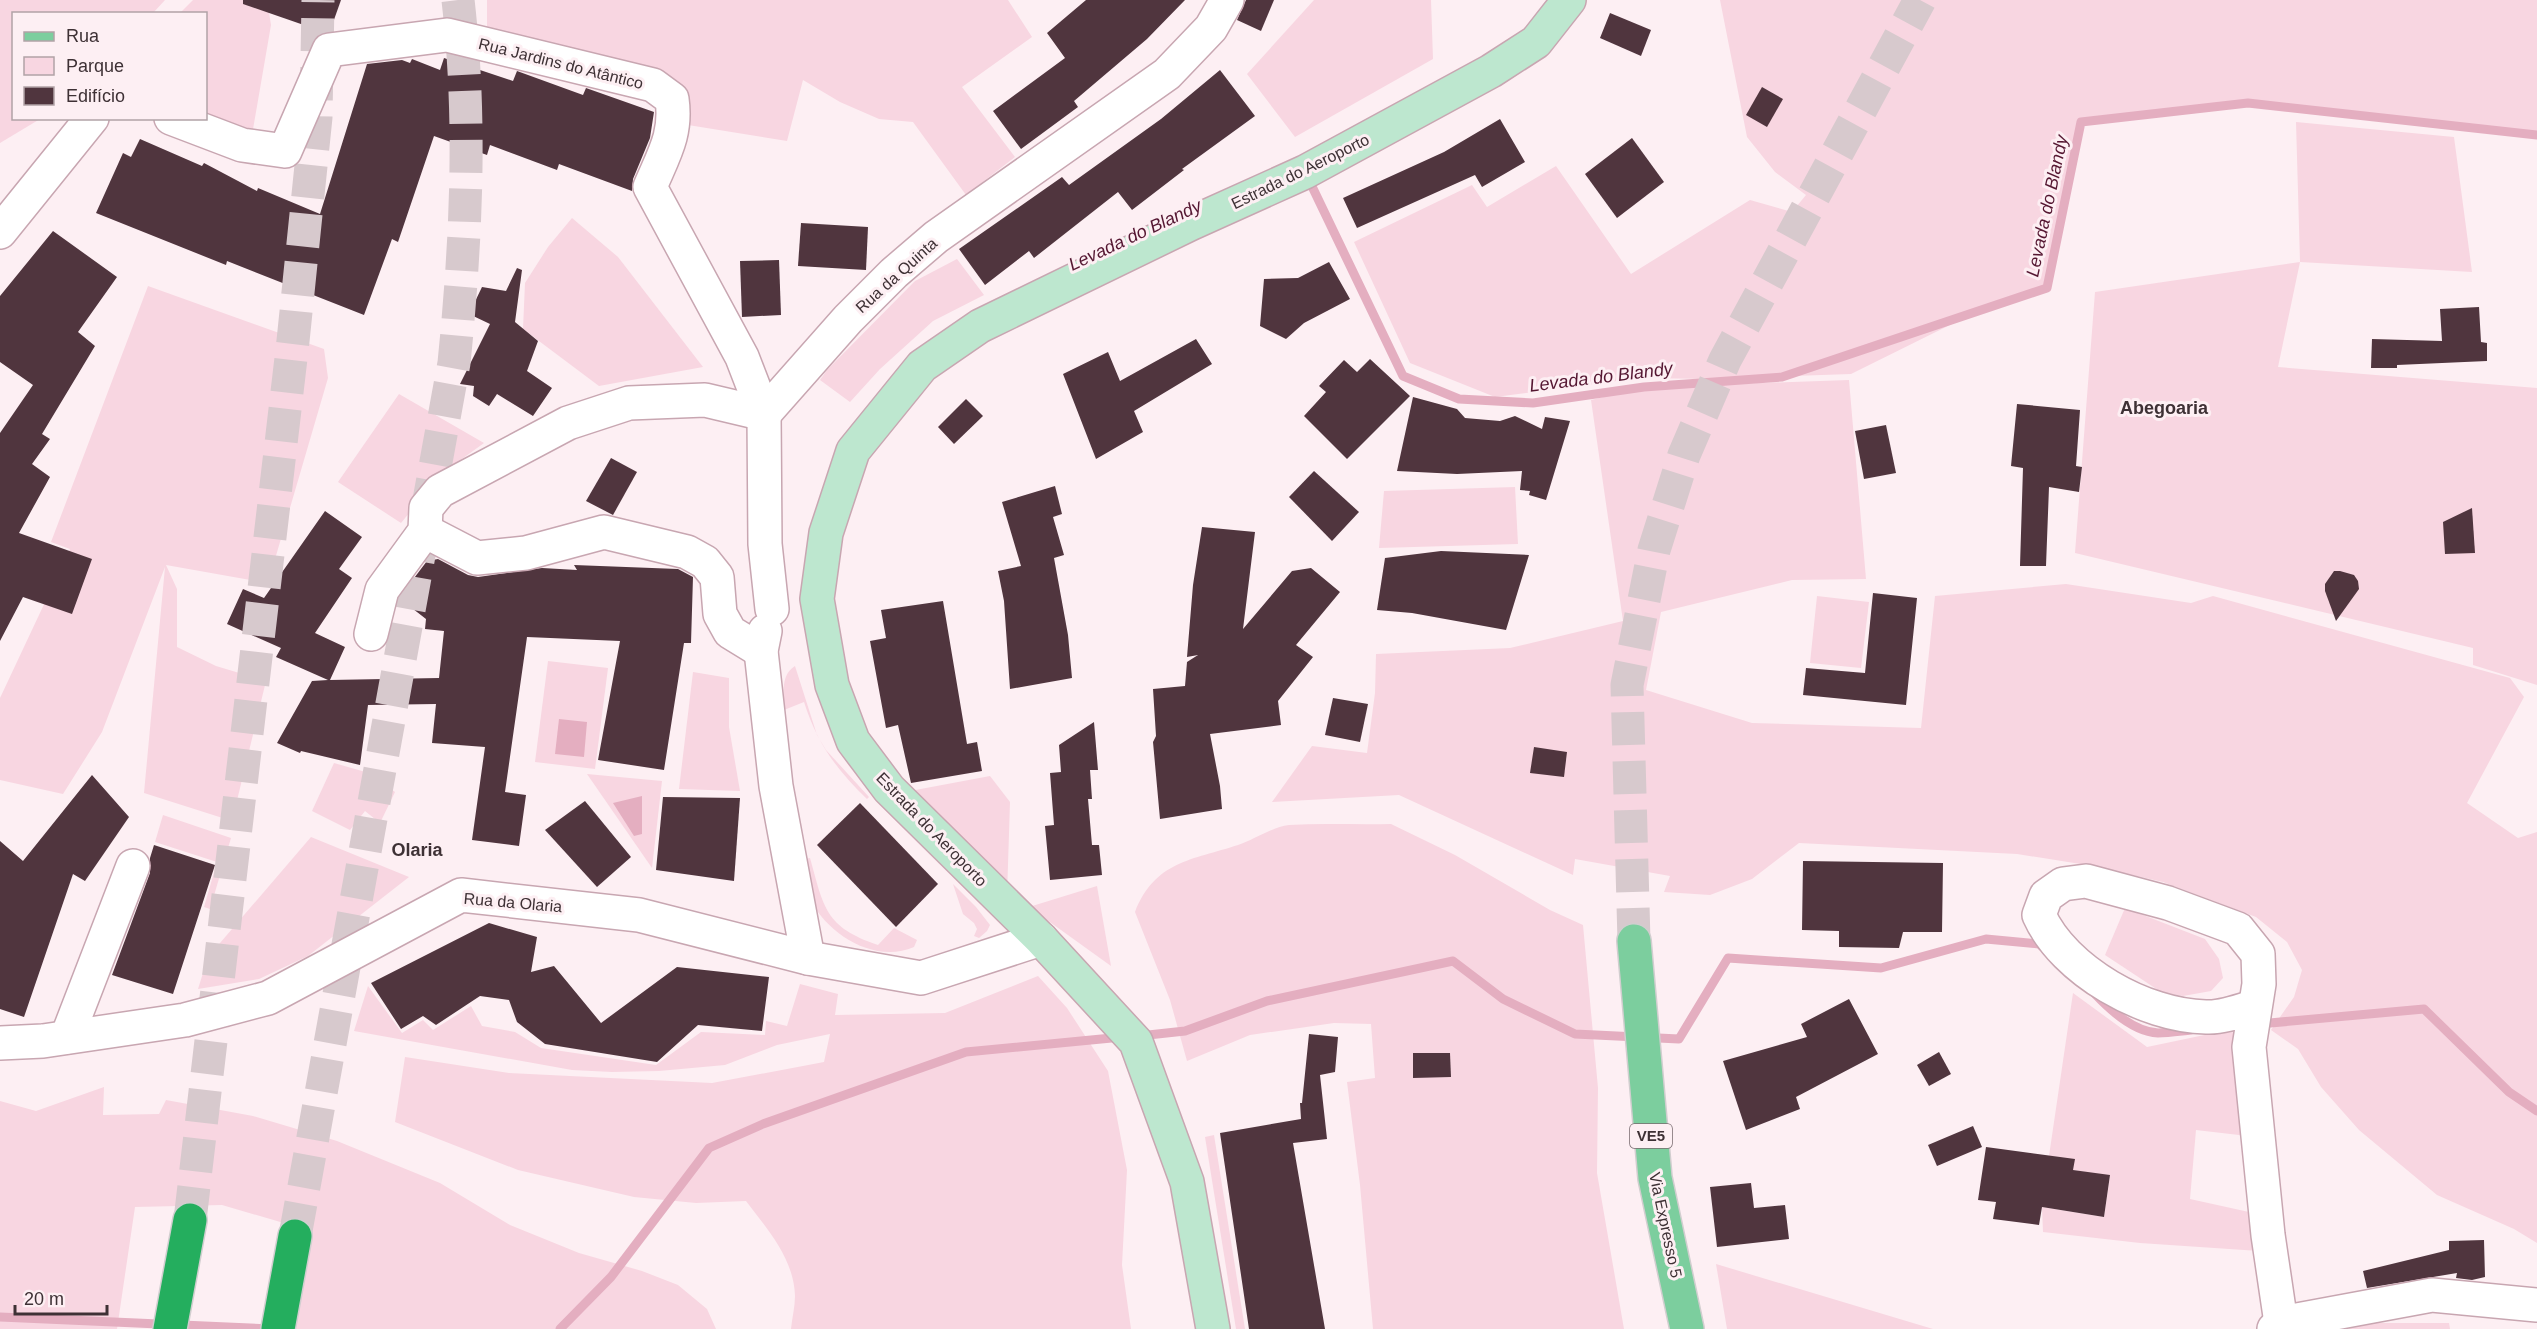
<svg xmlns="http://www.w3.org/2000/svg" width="2537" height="1329" viewBox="0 0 2537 1329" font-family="Helvetica,sans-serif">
  <rect width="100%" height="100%" fill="#fdeff3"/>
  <!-- green -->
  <g fill="#f8d6e1">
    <path d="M 0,0 L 165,0 L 153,13 L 14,14 L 14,118 L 40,119 L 0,143 Z"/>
    <path d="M 193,0 L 267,0 L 271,25 L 252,135 L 206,118 L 206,14 L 179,14 Z"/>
    <path d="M 487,0 L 1008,0 L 1032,37 L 962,87 L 1015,157 L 966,195 L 913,122 L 879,119 L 840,102 L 803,80 L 787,141 L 688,125 L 662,75 L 487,39 Z"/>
    <path d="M 1314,0 L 1431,0 L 1433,59 L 1295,137 L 1247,74 Z"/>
    <path d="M 1720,0 L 2537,0 L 2537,135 L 2248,103 L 2082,122 L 2047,288 L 1962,319 L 1851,374 L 1711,379 L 1640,378 L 1495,397 L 1410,363 L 1354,242 L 1472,185 L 1487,207 L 1556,166 L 1631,274 L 1750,200 L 1792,212 L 1806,195 L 1775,172 L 1747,137 Z"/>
    <path d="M 2296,122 L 2454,137 L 2472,272 L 2300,262 L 2278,367 L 2537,388 L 2537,685 L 2473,665 L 2473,648 L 2075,553 L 2095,292 L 2300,262 Z"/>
    <path d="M 572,218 L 618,257 L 703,367 L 599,386 L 523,329 L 525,283 L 548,247 Z"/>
    <path d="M 957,259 L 984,295 L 933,321 L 880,369 L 850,402 L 820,380 L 827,370 L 915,281 Z"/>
    <path d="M 148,286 L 324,349 L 328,378 L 268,583 L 166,565 L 177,589 L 177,647 L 216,666 L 266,681 L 232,821 L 144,793 L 165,567 L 102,732 L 63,794 L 0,780 L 0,698 L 70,549 L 51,542 Z"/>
    <path d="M 1849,380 L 1866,579 L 1792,580 L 1661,612 L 1646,690 L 1752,723 L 1921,728 L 1935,596 L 2066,584 L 2191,603 L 2213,596 L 2510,678 L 2524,697 L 2467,803 L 2518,838 L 2537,832 L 2537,1243 L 2514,1229 L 2437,1195 L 2359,1130 L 2321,1087 L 2298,1049 L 2271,1030 L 2294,997 L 2302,970 L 2287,942 L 2256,917 L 2163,882 L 2093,866 L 2017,854 L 1799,843 L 1752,879 L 1710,895 L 1664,892 L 1670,876 L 1575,859 L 1573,875 L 1399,795 L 1272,802 L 1312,746 L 1367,753 L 1375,693 L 1376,654 L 1510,648 L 1623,621 L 1591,400 L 1644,387 Z"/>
    <path d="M 399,394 L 484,443 L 441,474 L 401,523 L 338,482 Z"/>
    <path d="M 1515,487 L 1518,544 L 1379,548 L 1384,491 Z"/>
    <path d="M 1817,596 L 1869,602 L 1861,668 L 1810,663 Z"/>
    <path d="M 548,661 L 608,668 L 595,769 L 535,762 Z"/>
    <path d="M 795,666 L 817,735 L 826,750 L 869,797 L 867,799 C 836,769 817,743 804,702 L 784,710 C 784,695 780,675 795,666 Z"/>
    <path d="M 693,672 L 729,678 L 729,727 L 740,791 L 679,789 Z"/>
    <path d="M 334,763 L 369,773 L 395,792 L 380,823 L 365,811 L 350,830 L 312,811 Z"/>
    <path d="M 587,774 L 662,781 L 652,868 Z"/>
    <path d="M 990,776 L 1010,802 L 1007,896 L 894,794 Z"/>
    <path d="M 163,815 L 231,838 L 210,909 L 204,907 L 217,862 L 155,842 Z"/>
    <path d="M 1391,824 L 1455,855 L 1550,910 L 1583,925 L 1598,1088 L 1597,1173 L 1624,1329 L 1373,1329 L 1360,1185 L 1347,1082 L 1375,1078 L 1371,1024 L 1334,1023 L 1250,1035 L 1187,1061 L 1170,1000 L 1135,912 C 1155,861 1192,860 1238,845 C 1254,840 1272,827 1289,825 C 1323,823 1357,825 1391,824 Z"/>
    <path d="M 311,837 L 409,877 L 308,956 L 259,979 L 198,989 L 208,957 Z"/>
    <path d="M 810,858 C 824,908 825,927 878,945 L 894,928 L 917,940 L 914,947 C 875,964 829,935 811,901 C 804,890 803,872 800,860 Z"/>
    <path d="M 953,884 L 976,907 L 990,925 L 987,931 L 979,938 L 974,936 L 977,929 L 974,923 L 963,914 Z"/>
    <path d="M 1097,886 L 1111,966 L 1029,907 Z"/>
    <path d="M 2125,908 L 2205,939 L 2219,959 L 2223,978 L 2211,991 L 2183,996 L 2161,992 L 2105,955 Z"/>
    <path d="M 1038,976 L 1067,1008 L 1108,1071 L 1127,1170 L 1122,1265 L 1131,1329 L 791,1329 C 792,1318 795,1307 795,1296 C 794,1259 768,1230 746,1201 L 696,1203 L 634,1197 L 518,1170 L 395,1122 L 405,1057 L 509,1073 L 712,1083 L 824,1062 L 830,1034 L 777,1045 L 725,1065 L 659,1071 L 612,1072 L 572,1070 L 354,1031 L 368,986 L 402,1033 L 423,1020 L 433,1030 L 471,1006 L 482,1026 L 515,1032 L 541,1048 L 656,1065 L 701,1032 L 765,1035 L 766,1021 L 787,1026 L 800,984 L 838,994 L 835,1015 L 945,1013 Z"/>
    <path d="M 2073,993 L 2147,1047 L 2214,1033 L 2237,1032 L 2256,1137 L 2196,1130 L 2190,1199 L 2249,1212 L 2257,1221 L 2259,1251 L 2140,1243 L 2043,1232 L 2042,1207 L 2104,1217 L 2110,1176 L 2073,1170 L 2049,1156 Z"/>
    <path d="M 104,1087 L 103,1115 L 159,1114 L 166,1100 L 253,1116 L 337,1141 L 440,1183 L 510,1225 L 579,1253 L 642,1271 L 678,1285 L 707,1309 L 716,1329 L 296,1329 L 311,1231 L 222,1205 L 135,1207 L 117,1329 L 0,1329 L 0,1101 L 36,1111 Z"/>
    <path d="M 1214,1135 L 1245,1329 L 1236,1329 L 1205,1137 Z"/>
    <path d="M 1716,1264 L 1933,1329 L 1727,1329 Z"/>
    <path d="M 2330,1323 L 2449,1323 L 2450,1329 L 2330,1329 Z"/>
  </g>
  <!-- water -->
  <g fill="#e4aec0">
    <path d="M 559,719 L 587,722 L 584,757 L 555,754 Z"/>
    <path d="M 642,796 L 642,834 L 634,836 L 613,803 Z"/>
  </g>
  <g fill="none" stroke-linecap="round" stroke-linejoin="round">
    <!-- stream -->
    <g stroke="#e4aec0" stroke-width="9">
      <path d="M 1307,176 L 1403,376 L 1459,399 L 1533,403 L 1644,387 L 1782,377 L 2047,288 L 2081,122 L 2248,103 L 2537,135"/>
      <path d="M 2095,994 C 2111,1011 2134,1032 2158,1033 C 2169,1033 2181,1031 2191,1030"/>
      <path d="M 2259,1024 L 2424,1009 L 2509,1092 L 2537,1111"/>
      <path d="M 1139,1036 L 1185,1031 L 1267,1001 L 1453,961 L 1503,999 L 1575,1034 L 1679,1039 L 1728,958 L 1881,968 L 1986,939 L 2039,944 L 2045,949"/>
      <path d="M 0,1317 L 272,1329"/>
      <path d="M 560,1329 L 611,1277 L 709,1148 L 763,1124 L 966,1052 L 1122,1037"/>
    </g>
  </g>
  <!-- building -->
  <g fill="#50353e">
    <path d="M 243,0 L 341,0 L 330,31 L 324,32 L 243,4 Z"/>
    <path d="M 1086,0 L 1185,0 L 1147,39 L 1074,101 L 1078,107 L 1021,149 L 993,111 L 1065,58 L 1047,33 Z"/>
    <path d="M 1246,0 L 1274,0 L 1261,31 L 1237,20 Z"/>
    <path d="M 1610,13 L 1651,30 L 1641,56 L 1600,38 Z"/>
    <path d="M 444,58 L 513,81 L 517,71 L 583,95 L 586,88 L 654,112 L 650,138 L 633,179 L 632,191 L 559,164 L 557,170 L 490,145 L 487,155 L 434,136 L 398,242 L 392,239 L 364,315 L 227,261 L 226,265 L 96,213 L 123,153 L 131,157 L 140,139 L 202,166 L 204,163 L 257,191 L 258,188 L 320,214 L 367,64 L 402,60 L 410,63 L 412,59 L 440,70 Z"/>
    <path d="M 1220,70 L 1255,116 L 1182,169 L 1184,170 L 1132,210 L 1118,192 L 1034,258 L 1029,251 L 985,285 L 959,249 L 1062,177 L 1069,185 L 1161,119 Z"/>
    <path d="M 1762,87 L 1783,99 L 1767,127 L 1746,115 Z"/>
    <path d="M 1500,119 L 1525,162 L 1482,187 L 1475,175 L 1357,228 L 1343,198 L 1444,152 Z"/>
    <path d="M 1632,138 L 1664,182 L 1617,218 L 1585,174 Z"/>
    <path d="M 801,223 L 868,227 L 866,270 L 798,266 Z"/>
    <path d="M 53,231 L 117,277 L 78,332 L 95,346 L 42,434 L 50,439 L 32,464 L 50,477 L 19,533 L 92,559 L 72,614 L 23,597 L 0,641 L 0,433 L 33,385 L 0,362 L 0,296 Z"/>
    <path d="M 779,260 L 781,315 L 742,317 L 740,261 Z"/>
    <path d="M 1329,262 L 1350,299 L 1304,323 L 1286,339 L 1260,326 L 1264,279 L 1298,278 Z"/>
    <path d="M 517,268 L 522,270 L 515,322 L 538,341 L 527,371 L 552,388 L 533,416 L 497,394 L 489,406 L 473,396 L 474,386 L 460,384 L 490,324 L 469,314 L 482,287 L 506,291 Z"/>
    <path d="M 2479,307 L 2481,342 L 2487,343 L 2487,361 L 2397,365 L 2397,368 L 2371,368 L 2372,339 L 2442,341 L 2440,309 Z"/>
    <path d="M 1196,339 L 1212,364 L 1134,411 L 1143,432 L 1096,459 L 1063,374 L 1108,352 L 1120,381 Z"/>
    <path d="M 1370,359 L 1410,396 L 1347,459 L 1304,416 L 1326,392 L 1319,386 L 1344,360 L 1357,372 Z"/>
    <path d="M 1413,397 L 1457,409 L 1465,418 L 1500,421 L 1515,416 L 1542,429 L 1545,417 L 1570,421 L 1546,500 L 1529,495 L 1530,491 L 1520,490 L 1522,471 L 1457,474 L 1397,471 Z"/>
    <path d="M 966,399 L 983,416 L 954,444 L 938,427 Z"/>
    <path d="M 2017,404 L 2080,410 L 2076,466 L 2082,467 L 2079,492 L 2049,487 L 2046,566 L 2020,566 L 2023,468 L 2011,466 Z"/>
    <path d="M 1886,425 L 1896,473 L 1864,479 L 1855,431 Z"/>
    <path d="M 611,458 L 637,472 L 613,515 L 586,501 Z"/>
    <path d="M 1314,471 L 1359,512 L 1332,541 L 1289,497 Z"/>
    <path d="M 1055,486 L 1062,514 L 1053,517 L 1064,555 L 1054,558 L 1068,635 L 1072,678 L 1010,689 L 1004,601 L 998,571 L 1021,566 L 1002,502 Z"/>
    <path d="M 2472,508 L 2475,553 L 2445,554 L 2443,522 Z"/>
    <path d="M 325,511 L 362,537 L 339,569 L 352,578 L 315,633 L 345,647 L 330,680 L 439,678 L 444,631 L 425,629 L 426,619 L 399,598 L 427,561 L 438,559 L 468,575 L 478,577 L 542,568 L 577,570 L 574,565 L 678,569 L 693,577 L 691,643 L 684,643 L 664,770 L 598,760 L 620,641 L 527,637 L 505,792 L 526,795 L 519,846 L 472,840 L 485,747 L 432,743 L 436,704 L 368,705 L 360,765 L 301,751 L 300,753 L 277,743 L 312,681 L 328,680 L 276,657 L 281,648 L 227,624 L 243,589 L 264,598 Z"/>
    <path d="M 1202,527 L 1255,532 L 1243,629 L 1292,571 L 1311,568 L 1340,592 L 1296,645 L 1313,657 L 1278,701 L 1281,725 L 1210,734 L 1220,786 L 1222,809 L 1160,819 L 1153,742 L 1156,736 L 1153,689 L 1185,686 L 1187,662 L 1198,655 L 1187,657 L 1193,585 Z"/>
    <path d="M 1441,551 L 1529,555 L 1506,630 L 1412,613 L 1377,610 L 1385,558 Z"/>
    <path d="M 2334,571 L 2340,571 L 2354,575 L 2358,581 L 2359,589 L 2336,621 L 2325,591 L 2325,584 Z"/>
    <path d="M 1873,593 L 1917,598 L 1906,705 L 1803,695 L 1806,668 L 1865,673 Z"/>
    <path d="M 943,601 L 967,744 L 977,742 L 982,771 L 911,783 L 898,725 L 886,728 L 870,641 L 886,638 L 881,610 Z"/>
    <path d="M 1333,698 L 1368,704 L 1360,742 L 1325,735 Z"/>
    <path d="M 1094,722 L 1098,770 L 1090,770 L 1092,799 L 1088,799 L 1092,845 L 1099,845 L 1102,875 L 1050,880 L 1045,826 L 1054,825 L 1050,773 L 1061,772 L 1059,745 Z"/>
    <path d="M 1534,747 L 1567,752 L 1564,777 L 1530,773 Z"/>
    <path d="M 92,775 L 129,817 L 85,881 L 73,874 L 24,1017 L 0,1009 L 0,841 L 23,861 Z"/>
    <path d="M 663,797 L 740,798 L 734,881 L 656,870 Z"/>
    <path d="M 585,801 L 631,857 L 597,887 L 545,830 Z"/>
    <path d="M 860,803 L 938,884 L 896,927 L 817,845 Z"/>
    <path d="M 154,845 L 215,865 L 173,994 L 112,975 L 150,873 L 150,858 Z"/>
    <path d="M 1803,861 L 1943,863 L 1942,932 L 1903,932 L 1899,948 L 1839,947 L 1839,931 L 1802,930 Z"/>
    <path d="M 489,923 L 537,937 L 531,972 L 554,966 L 601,1023 L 677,967 L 769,977 L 762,1031 L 698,1025 L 657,1062 L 545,1044 L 517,1022 L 509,1000 L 480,996 L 436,1025 L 423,1016 L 401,1029 L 371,983 Z"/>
    <path d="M 1849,999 L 1878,1054 L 1796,1097 L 1800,1109 L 1746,1130 L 1723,1061 L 1807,1037 L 1801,1024 Z"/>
    <path d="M 1309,1034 L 1338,1037 L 1335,1072 L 1320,1075 L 1327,1139 L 1293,1143 L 1325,1329 L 1249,1329 L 1220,1133 L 1301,1119 L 1300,1103 L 1302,1103 Z"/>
    <path d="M 1939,1052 L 1951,1074 L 1929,1086 L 1917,1065 Z"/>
    <path d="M 1413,1053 L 1450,1053 L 1451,1077 L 1413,1078 Z"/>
    <path d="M 1973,1126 L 1982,1147 L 1937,1166 L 1928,1145 Z"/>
    <path d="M 1986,1147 L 2075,1159 L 2073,1170 L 2110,1175 L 2104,1217 L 2042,1207 L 2039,1225 L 1993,1219 L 1996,1202 L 1978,1200 Z"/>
    <path d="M 1751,1183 L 1754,1208 L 1785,1205 L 1789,1239 L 1717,1247 L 1710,1187 Z"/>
    <path d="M 2484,1240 L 2485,1277 L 2472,1280 L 2456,1278 L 2457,1273 L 2367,1288 L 2363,1271 L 2449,1250 L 2449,1241 Z"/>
  </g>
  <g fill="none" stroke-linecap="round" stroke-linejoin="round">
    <!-- primary-tunnel -->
    <path stroke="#d7c9cd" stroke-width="33" stroke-dasharray="33 16" stroke-linecap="butt" d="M 1634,941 L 1627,685 L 1654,550 L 1684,455 L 1725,360 L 1920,0"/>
    <!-- highway-tunnel -->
    <g stroke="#d7c9cd" stroke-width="33" stroke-dasharray="33 16" stroke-linecap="butt">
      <path d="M 190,1220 L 293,341 L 316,117 L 318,0"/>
      <path d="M 295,1236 L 454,363 C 466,243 472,121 458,0"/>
    </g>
    <defs>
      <g id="street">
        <path d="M 171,118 L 242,145 L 285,151 L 329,50 L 447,35 L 653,85 L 672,99 C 677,134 664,154 650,187 L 742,357 L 764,414 L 765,544 L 772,609"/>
        <path d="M 0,232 L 92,118"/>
        <path d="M 764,414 L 848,319 L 894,273 L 936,237 L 1167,74 L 1211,28 L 1227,0"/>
        <path d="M 425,531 L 477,558 L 526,553 L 604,532 L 687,552 L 705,562 L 717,577 L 720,614 L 730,632 L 761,651"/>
        <path d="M 765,631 L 761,651 L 776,786 L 808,958"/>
        <path d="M 371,634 L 382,590 L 425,531 L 426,508 L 440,491 L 568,423 L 629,403 L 705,400 L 764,414"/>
        <path d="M 2255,1006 C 2240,1011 2222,1018 2206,1017 C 2145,1016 2064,971 2039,915 L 2046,896 L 2063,884 L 2086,881 L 2168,903 L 2238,929 L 2258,954 L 2259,984 L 2249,1047 L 2268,1235 L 2281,1323"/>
        <path d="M 67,1037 L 133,866"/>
        <path d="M 0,1043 L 43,1041 L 185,1020 L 268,998 L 461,895 L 639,915 L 808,958 L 921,978 L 1041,939"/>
        <path d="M 2274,1329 L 2281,1323 L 2432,1295 L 2537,1305"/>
      </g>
      <path id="secondary" d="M 1213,1329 L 1187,1182 L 1136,1042 L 1041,939 L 889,789 L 853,741 L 832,685 L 817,599 L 826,533 L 853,451 L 922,366 L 980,326 L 1192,223 L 1305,172 L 1491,71 L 1536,42 L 1569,0"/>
      <path id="primary" d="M 1634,941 L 1655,1178 L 1687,1329"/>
      <g id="highway">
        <path d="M 170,1329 L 190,1220"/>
        <path d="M 278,1329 L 295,1236"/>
      </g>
    </defs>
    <!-- street casing -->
    <use href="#street" stroke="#c8a6b1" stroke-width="36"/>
    <!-- secondary casing -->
    <use href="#secondary" stroke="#c8a6b1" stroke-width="36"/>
    <!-- primary casing -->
    <use href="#primary" stroke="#d1cecf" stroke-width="36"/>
    <!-- highway casing -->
    <use href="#highway" stroke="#d1cecf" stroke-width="36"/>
    <!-- street -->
    <use href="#street" stroke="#fff" stroke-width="33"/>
    <!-- secondary -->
    <use href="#secondary" stroke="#bde7cf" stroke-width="33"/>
    <!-- primary -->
    <use href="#primary" stroke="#7cce9e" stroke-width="33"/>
    <!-- highway -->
    <use href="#highway" stroke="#24ae5e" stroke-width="33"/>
  </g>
  <g text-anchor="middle" stroke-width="6" stroke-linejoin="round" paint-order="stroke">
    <!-- shield labels -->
    <rect fill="#fdeff3" stroke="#776a6e" stroke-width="1.5" x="1630" y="1124" width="42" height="24" rx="4.5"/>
    <g font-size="15" font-weight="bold" fill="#3e3135">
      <text x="1651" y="1141">VE5</text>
    </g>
    <!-- street labels -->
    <g font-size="16" fill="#3e3135" stroke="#fdeff3">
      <text transform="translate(561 63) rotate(14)" y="6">Rua Jardins do Atântico</text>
      <text transform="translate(1300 171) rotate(-26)" y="6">Estrada do Aeroporto</text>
      <text transform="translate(896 275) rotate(-42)" y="6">Rua da Quinta</text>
      <text transform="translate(932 829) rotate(46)" y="6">Estrada do Aeroporto</text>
      <text transform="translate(513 902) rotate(5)" y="6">Rua da Olaria</text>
      <text transform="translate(1666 1225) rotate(78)" y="6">Via Expresso 5</text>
    </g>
    <!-- water labels -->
    <g font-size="18" font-style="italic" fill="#551732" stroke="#fdeff3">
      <text transform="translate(2047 206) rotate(-78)" y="6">Levada do Blandy</text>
      <text transform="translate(1135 235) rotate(-25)" y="6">Levada do Blandy</text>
      <text transform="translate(1601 377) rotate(-7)" y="6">Levada do Blandy</text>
    </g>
    <!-- neighbourhood labels -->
    <g font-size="18" font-weight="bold" fill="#3e3135" stroke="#fdeff3">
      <text x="2164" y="414">Abegoaria</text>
      <text x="417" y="856">Olaria</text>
    </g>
  </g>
  <!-- legend -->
  <rect x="12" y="12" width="195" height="108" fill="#fdeff3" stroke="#b1a3a7" stroke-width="1.5"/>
  <rect x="24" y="32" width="30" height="9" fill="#7cce9e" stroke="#b1a3a7" stroke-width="1.5"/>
  <text x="66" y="42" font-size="18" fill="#3e3135">Rua</text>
  <rect x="24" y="57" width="30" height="18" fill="#f8d6e1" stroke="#b1a3a7" stroke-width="1.5"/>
  <text x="66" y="72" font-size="18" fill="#3e3135">Parque</text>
  <rect x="24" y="87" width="30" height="18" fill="#50353e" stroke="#b1a3a7" stroke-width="1.5"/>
  <text x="66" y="102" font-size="18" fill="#3e3135">Edifício</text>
  <!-- scale -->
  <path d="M15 1305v9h92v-9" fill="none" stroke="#3e3135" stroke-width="3"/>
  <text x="24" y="1305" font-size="18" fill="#3e3135" stroke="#fdeff3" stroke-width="4.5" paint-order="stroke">20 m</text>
</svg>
